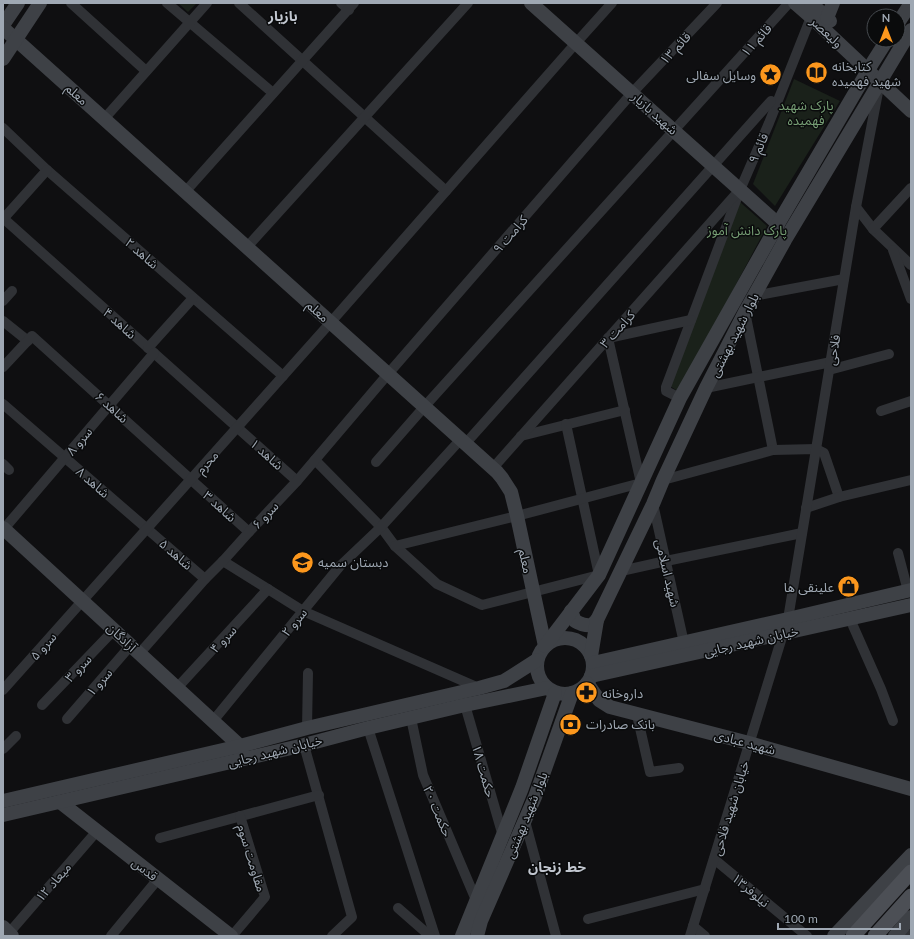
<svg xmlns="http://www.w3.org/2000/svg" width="914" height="939" viewBox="0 0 914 939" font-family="Lato,'Noto Sans Arabic',sans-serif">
  <rect width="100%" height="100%" fill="#0f0f11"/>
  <!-- green -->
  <g fill="#1a211a">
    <path d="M 178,3 L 197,3 L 188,12 Z"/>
    <path d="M 794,79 L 840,101 L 775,206 L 753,184 Z"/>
    <path d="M 740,202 L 767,226 L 679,392 L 670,386 Z"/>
  </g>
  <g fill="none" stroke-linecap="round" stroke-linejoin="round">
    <!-- street -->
    <g stroke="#303236" stroke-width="10">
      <path d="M 71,3 L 146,71"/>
      <path d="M 167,3 L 273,93"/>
      <path d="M 239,3 L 446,191"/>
      <path d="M 341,3 L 349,10"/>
      <path d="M 104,119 L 207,3"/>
      <path d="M 3,128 L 47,170 L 283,376"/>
      <path d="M 185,192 L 354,3"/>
      <path d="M 856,207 L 873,229 L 911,265"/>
      <path d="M 3,218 L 297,481"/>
      <path d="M 4,218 L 47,170"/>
      <path d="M 873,229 L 911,188"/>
      <path d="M 247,247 L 468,3"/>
      <path d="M 893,250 L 911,299"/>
      <path d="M 753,296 L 844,279"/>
      <path d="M 3,301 L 12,291"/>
      <path d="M 745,312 L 773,450"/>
      <path d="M 3,321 L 28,341"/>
      <path d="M 148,348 L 193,298"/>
      <path d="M 3,367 L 32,336 L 249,532"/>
      <path d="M 829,370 L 889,354"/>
      <path d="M 706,388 L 831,362"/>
      <path d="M 680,398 L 666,391 L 666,387 L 740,190 L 769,123 L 811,17"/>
      <path d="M 3,404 L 205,579"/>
      <path d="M 881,411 L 911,401"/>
      <path d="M 521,436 L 625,410"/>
      <path d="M 466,443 L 771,101"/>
      <path d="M 315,460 L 381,527 L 395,546 L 437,584 L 482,605 L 599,575 L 566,424"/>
      <path d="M 376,462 L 425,406 L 789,3"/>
      <path d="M 3,464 L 9,470"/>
      <path d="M 493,468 L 736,194"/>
      <path d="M 663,480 L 773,450 L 816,449 L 824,453 L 839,497"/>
      <path d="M 653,504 L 684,643"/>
      <path d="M 806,508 L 839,497 L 911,480"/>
      <path d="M 3,530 L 154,353"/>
      <path d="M 395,546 L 517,516 L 641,483 L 608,338 L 691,320"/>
      <path d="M 898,553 L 908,591"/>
      <path d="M 223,561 L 303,611 L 479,688"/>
      <path d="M 621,571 L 666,561 L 802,533"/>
      <path d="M 788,619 L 856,207 L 879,87"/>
      <path d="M 850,619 L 881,689 L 893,721"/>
      <path d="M 139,654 L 205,579 L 223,561 L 249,532 L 297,481 L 388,374 L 632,93 L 717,3"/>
      <path d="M 177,688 L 268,589"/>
      <path d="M 3,690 L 331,322 L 576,43 L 612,3"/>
      <path d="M 42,705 L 114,630"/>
      <path d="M 465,705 L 503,836"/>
      <path d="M 637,715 L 650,772 L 679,768"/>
      <path d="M 411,718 L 423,775 L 476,900"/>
      <path d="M 67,719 L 131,645"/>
      <path d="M 213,721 L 303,611 L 340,566 L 381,527 L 461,439"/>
      <path d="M 307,728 L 308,673"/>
      <path d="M 368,728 L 435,936"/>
      <path d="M 304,745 L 352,917 L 332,936"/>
      <path d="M 3,749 L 16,736"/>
      <path d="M 525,821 L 556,936"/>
      <path d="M 160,838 L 319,795"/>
      <path d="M 714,859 L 807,936"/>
      <path d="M 398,908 L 430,936"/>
      <path d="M 588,919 L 705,889"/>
      <path d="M 693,926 L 705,936"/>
      <path d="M 901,929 L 909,936"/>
      <path d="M 9,933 L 97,831"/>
      <path d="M 111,936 L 158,879"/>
      <path d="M 232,936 L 265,897 L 240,816"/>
      <path d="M 690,936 L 783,634"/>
    </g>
    <!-- secondary -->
    <g stroke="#3e4146" stroke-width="14">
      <path d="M 531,3 L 778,224"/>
      <path d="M 795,3 L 811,17 L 911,111"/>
      <path d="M 811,3 L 830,21"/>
      <path d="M 827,18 L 833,3"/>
      <path d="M 898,23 L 911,3"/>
      <path d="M 3,25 L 18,3"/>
      <path d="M 3,28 L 497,472 L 502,478 L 511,492 L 517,516 L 545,646"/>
      <path d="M 3,59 L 40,3"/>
      <path d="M 3,528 L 240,746 L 241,753"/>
      <path d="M 571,611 L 575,621 C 581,624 585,626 592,625 L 597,620"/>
      <circle cx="565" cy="666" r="28"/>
      <path d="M 545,646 L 599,575 L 680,398 L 778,224 L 873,62 L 887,40"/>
      <path d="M 591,656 L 597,620 L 653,504 L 663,480 L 706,388 L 745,312 L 785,240 L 911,30"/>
      <path d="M 593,663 L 788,619 L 911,590"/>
      <path d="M 591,676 L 911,605"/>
      <path d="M 587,683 L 599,700 L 610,707 L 749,743 L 911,789"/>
      <path d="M 3,801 L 240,746 L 307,728 L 479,688 L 504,681 L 537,660"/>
      <path d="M 60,802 L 231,936"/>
      <path d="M 3,815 L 304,745 L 368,728 L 465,705 L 547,688"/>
      <path d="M 3,927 L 12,936"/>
      <path d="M 462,936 L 522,788 L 555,693"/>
      <path d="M 477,936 L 481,921 L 535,797 L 572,693"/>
      <path d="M 834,936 L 911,855"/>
      <path d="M 895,936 L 911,917"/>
    </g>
    <!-- primary -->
    <g stroke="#4c4f55" stroke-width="15">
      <path d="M 853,936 L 911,872"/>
      <path d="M 875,936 L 911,896"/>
    </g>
  </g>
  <!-- icons -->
  <defs>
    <symbol id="library-disc" viewBox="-11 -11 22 22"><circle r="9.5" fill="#fc971d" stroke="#0a0b0c"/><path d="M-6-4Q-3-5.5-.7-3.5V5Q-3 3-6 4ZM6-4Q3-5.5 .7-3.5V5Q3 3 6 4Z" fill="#111"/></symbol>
    <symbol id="sight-disc" viewBox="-11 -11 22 22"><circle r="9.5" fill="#fc971d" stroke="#0a0b0c"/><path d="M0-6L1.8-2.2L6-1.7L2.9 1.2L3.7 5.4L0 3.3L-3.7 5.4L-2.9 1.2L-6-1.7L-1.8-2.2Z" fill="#111"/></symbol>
    <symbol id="school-disc" viewBox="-11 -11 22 22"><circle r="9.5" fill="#fc971d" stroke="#0a0b0c"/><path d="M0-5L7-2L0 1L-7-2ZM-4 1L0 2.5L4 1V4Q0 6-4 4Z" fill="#111"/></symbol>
    <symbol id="shop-disc" viewBox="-11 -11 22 22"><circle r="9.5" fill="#fc971d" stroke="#0a0b0c"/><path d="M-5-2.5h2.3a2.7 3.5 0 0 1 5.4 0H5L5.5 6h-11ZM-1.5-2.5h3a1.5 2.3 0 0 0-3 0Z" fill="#111"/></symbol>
    <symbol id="pharmacy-disc" viewBox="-11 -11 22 22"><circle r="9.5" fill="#fc971d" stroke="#0a0b0c"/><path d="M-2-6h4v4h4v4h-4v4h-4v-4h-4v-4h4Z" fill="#111"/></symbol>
    <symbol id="bank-disc" viewBox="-11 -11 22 22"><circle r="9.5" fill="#fc971d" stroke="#0a0b0c"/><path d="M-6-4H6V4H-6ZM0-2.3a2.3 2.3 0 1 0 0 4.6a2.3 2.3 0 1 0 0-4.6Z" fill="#111"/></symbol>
  </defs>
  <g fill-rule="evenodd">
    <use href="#library-disc" x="804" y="60" width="25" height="25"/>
    <use href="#sight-disc" x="758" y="62" width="25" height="25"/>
    <use href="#school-disc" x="290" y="550" width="25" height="25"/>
    <use href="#shop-disc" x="836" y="574" width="25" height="25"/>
    <use href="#pharmacy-disc" x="574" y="680" width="25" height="25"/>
    <use href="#bank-disc" x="558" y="712" width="25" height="25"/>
  </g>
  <g text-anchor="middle" stroke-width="3" stroke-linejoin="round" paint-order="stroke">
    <!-- street labels -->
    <g font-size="13" fill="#9fa8b3" stroke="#0a0b0c">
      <text transform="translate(827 32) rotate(43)" y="5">ولیعصر</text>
      <text transform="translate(756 40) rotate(-48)" y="5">قائم ۱۱</text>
      <text transform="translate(675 48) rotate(-47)" y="5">قائم ۱۳</text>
      <text transform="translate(77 94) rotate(42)" y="5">معلم</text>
      <text transform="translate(655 113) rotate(42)" y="5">شهید بازیار</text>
      <text transform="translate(758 148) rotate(-67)" y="5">قائم ۹</text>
      <text transform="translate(510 234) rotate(-49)" y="5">کرامت ۹</text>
      <text transform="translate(142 253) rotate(41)" y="5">شاهد ۲</text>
      <text transform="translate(318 311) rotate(42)" y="5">معلم</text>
      <text transform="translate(120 323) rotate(42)" y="5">شاهد ۴</text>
      <text transform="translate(617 329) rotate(-48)" y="5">کرامت ۳</text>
      <text transform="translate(734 335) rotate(-63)" y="5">بلوار شهید بهشتی</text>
      <text transform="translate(833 350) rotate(-81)" y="5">فلاحی</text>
      <text transform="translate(112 407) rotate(42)" y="5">شاهد ۶</text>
      <text transform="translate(79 441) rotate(-50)" y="5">سرو ۸</text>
      <text transform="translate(267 454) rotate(42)" y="5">شاهد ۱</text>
      <text transform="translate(207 462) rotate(-48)" y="5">محرم</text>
      <text transform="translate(93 482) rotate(41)" y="5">شاهد ۸</text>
      <text transform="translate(220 506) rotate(42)" y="5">شاهد ۳</text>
      <text transform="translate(265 515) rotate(-47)" y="5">سرو ۶</text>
      <text transform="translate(176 554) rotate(41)" y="5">شاهد ۵</text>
      <text transform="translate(526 561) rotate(78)" y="5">معلم</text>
      <text transform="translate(668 573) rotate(77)" y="5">شهید اسلامی</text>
      <text transform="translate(294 622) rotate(-51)" y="5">سرو ۲</text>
      <text transform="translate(122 637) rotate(43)" y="5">آزادگان</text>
      <text transform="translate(223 639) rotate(-47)" y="5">سرو ۴</text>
      <text transform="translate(751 641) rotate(-13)" y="5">خیابان شهید رجایی</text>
      <text transform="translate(43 646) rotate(-48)" y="5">سرو ۵</text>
      <text transform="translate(78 668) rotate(-46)" y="5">سرو ۳</text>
      <text transform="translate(99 682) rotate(-49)" y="5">سرو ۱</text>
      <text transform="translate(745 742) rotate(15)" y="5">شهید عبادی</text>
      <text transform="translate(275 751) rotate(-14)" y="5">خیابان شهید رجایی</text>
      <text transform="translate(484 771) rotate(74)" y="5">حکمت ۱۸</text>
      <text transform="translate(730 808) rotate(-73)" y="5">خیابان شهید فلاحی</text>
      <text transform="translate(438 811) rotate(67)" y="5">حکمت ۲۰</text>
      <text transform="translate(526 815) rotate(-68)" y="5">بلوار شهید بهشتی</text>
      <text transform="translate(252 858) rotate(73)" y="5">مقاومت سوم</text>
      <text transform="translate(145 869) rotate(38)" y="5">قدس</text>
      <text transform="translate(53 882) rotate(-49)" y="5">میعاد ۱۲</text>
      <text transform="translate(751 890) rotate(40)" y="5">نیلوفر۱۳</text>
    </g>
    <!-- poi labels -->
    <g font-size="13" fill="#9fa8b3" stroke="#0a0b0c" text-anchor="start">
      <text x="832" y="71">کتابخانه<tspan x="832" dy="15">شهید فهمیده</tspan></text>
      <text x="756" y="80" text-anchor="end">وسایل سفالی</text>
      <text x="318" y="567">دبستان سمیه</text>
      <text x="834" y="592" text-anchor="end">علینقی ها</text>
      <text x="602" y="698">داروخانه</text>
      <text x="586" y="729">بانک صادرات</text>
    </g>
    <!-- park labels -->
    <g font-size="13" fill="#779f75" stroke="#0a0b0c">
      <text x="806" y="110">پارک شهید<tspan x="806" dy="15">فهمیده</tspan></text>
      <text x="747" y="235">پارک دانش آموز</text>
    </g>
    <!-- neighbourhood labels -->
    <g font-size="14" font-weight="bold" fill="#c1c6cf" stroke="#0a0b0c">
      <text x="283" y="21">بازیار</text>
      <text x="557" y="872">خط زنجان</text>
    </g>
  </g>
  <!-- border -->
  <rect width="914" height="939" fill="none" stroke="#9fa8b3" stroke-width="8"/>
  <!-- north arrow -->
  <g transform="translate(886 28)"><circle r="19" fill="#0a0b0c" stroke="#464a4f"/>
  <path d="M0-3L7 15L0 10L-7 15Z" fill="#fc971d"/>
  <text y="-6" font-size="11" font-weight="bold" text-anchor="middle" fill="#9fa8b3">N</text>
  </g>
  <!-- scale -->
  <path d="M778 923v6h122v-6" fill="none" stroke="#9fa8b3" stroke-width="2"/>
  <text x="784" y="923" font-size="12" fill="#9fa8b3" stroke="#0a0b0c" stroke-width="3" paint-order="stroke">100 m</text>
</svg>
